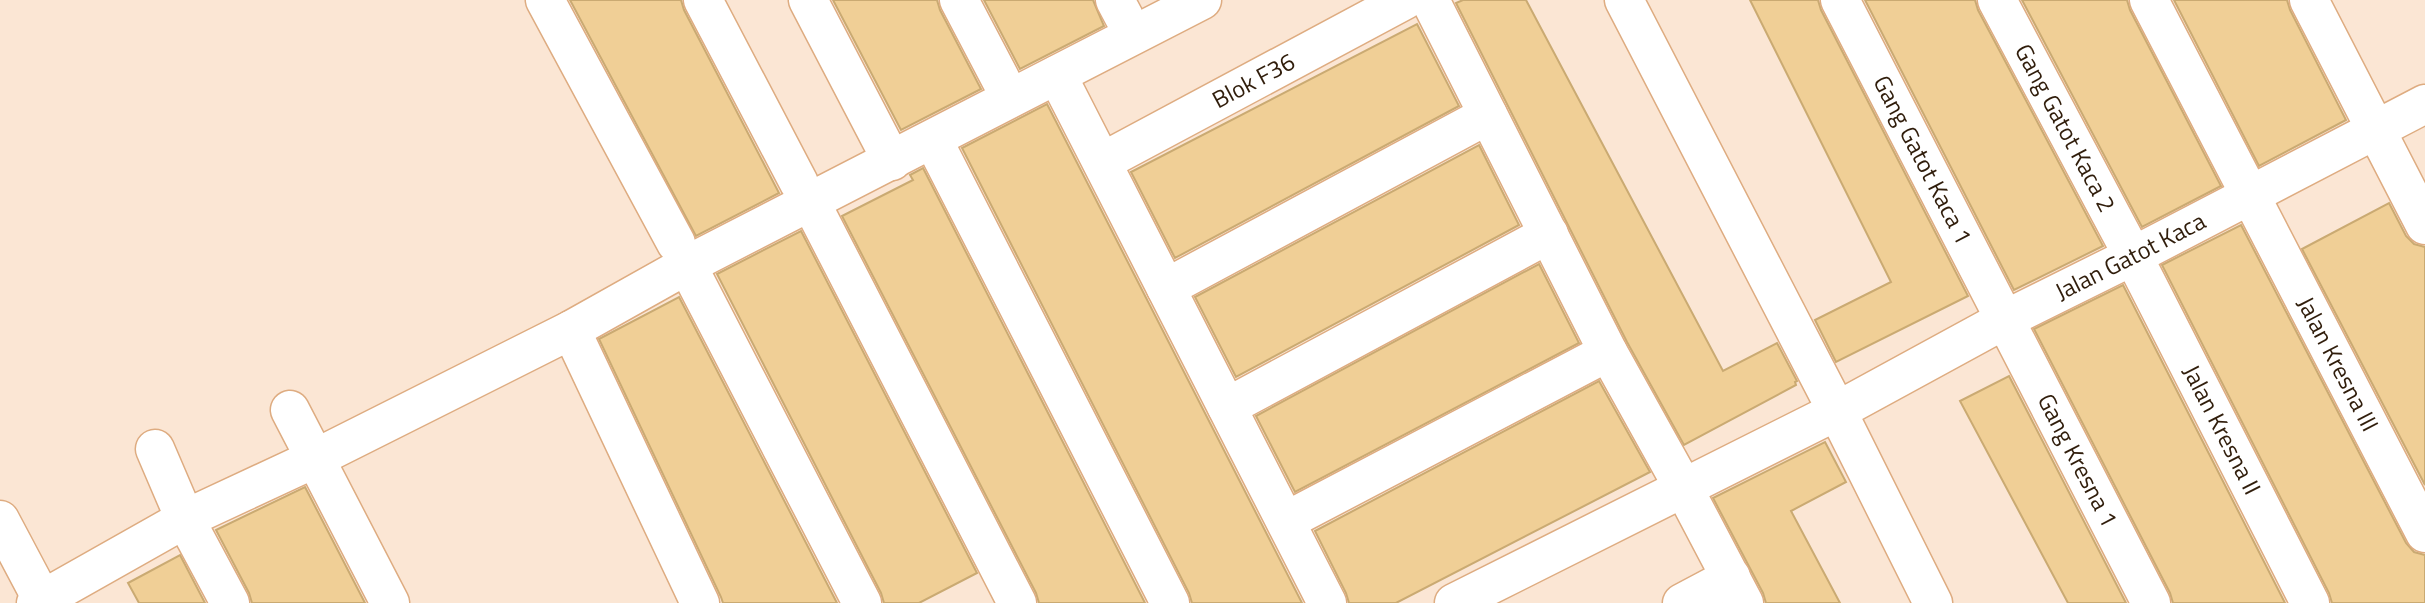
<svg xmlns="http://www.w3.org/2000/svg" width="2425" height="603" viewBox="0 0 2425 603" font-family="'Titillium Web',sans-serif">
  <rect width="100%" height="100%" fill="#fbe6d4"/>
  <!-- building -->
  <g fill="#f0cf96" stroke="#caaa72" stroke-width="2">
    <path d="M 570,0 L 681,0 L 684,10 L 779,193 L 696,236 Z"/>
    <path d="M 833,0 L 937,0 L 940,10 L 981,89 L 901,130 Z"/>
    <path d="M 984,0 L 1093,0 L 1104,26 L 1020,69 Z"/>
    <path d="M 1463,0 L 1526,0 L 1723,371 L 1777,343 L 1797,381 L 1795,382 L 1796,385 L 1684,445 L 1627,342 L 1456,3 Z"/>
    <path d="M 1750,0 L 1818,0 L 1821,10 L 1968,296 L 1836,362 L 1815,320 L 1891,282 Z"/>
    <path d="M 1865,0 L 1975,0 L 1978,10 L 2103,246 L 2014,290 Z"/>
    <path d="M 2022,0 L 2127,0 L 2130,10 L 2221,186 L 2142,227 Z"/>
    <path d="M 2174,0 L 2287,0 L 2290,10 L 2346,120 L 2259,166 Z"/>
    <path d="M 1417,24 L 1459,106 L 1175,258 L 1131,172 Z"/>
    <path d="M 1047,104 L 1302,603 L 1192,603 L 1189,593 L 962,148 Z"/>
    <path d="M 1479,145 L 1519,225 L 1236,377 L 1195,297 Z"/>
    <path d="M 923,168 L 1145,603 L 1039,603 L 1036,593 L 842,216 L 913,180 L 910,175 Z"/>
    <path d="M 2389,203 L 2406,236 L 2414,244 L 2425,247 L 2425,485 L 2302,249 Z"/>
    <path d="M 2241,225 L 2406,543 L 2414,552 L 2425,555 L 2425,603 L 2332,603 L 2329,593 L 2162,265 Z"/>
    <path d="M 801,231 L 977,573 L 919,603 L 884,603 L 881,593 L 717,274 Z"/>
    <path d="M 1539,264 L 1579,343 L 1295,492 L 1256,416 Z"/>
    <path d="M 2123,285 L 2285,603 L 2173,603 L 2170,593 L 2034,329 Z"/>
    <path d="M 679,297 L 837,603 L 723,603 L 721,597 L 599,339 Z"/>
    <path d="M 2009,376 L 2126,603 L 2068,603 L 1960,401 Z"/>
    <path d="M 1599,381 L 1650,472 L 1396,603 L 1349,603 L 1346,593 L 1315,531 Z"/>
    <path d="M 1825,442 L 1846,482 L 1791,511 L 1840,603 L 1766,603 L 1763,593 L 1713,498 Z"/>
    <path d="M 305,487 L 365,603 L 252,603 L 249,593 L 216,530 Z"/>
    <path d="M 180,555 L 205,603 L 139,603 L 128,583 Z"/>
  </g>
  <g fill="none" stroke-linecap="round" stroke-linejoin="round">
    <defs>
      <g id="minor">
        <path d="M 545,0 L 676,243"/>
        <path d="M 703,0 L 799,183"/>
        <path d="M 808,0 L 892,161"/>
        <path d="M 959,0 L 1002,82"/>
        <path d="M 1115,0 L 1124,17"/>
        <path d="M 1430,0 L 1608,352 L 1683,487 L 1744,603"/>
        <path d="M 1624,0 L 1837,411 L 1933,603"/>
        <path id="s1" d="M 1840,0 L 2151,603"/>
        <path id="s2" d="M 1997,0 L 2133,256 L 2310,603"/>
        <path id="s3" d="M 2149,0 L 2425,533"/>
        <path d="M 2309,0 L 2425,225"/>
        <path d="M 1057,75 L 1327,603"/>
        <path d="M 933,140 L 1170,603"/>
        <path id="s4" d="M 1102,162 L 1405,0"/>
        <path d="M 811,203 L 1017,603"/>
        <path d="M 687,265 L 862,603"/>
        <path d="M 1166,288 L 1488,115"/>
        <path d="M 571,330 L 700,603"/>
        <path d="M 1227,407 L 1549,234"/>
        <path d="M 290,410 L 390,603"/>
        <path d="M 155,449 L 185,519 L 230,603"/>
        <path d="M 0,520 L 44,603"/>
        <path d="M 1286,521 L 1608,352"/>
        <path d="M 36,603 L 185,519 L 316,458 L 571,330 L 687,265 L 1202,0"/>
        <path id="s5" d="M 1454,603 L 1837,411 L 2004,320 L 2133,256 L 2425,104"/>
        <path d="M 1682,603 L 1731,577"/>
      </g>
    </defs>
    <!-- minor casing -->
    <use href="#minor" stroke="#deac81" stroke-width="41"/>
    <!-- minor -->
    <use href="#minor" stroke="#fff" stroke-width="38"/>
  </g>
  <g text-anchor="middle" stroke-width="5" stroke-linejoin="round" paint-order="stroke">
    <!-- street labels -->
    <g font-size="24" fill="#301d0b" stroke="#f7f7f7">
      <text dy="8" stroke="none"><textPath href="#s4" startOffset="172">Blok F36</textPath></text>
      <text dy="8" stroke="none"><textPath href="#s2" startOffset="145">Gang Gatot Kaca 2</textPath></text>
      <text dy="8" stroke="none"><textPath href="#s1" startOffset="180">Gang Gatot Kaca 1</textPath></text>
      <text dy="8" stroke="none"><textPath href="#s5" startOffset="760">Jalan Gatot Kaca</textPath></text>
      <text dy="8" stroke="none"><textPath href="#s3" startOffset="410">Jalan Kresna III</textPath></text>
      <text dy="8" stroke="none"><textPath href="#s2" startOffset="485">Jalan Kresna II</textPath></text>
      <text dy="8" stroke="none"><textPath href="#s1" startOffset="518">Gang Kresna 1</textPath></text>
    </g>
  </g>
</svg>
